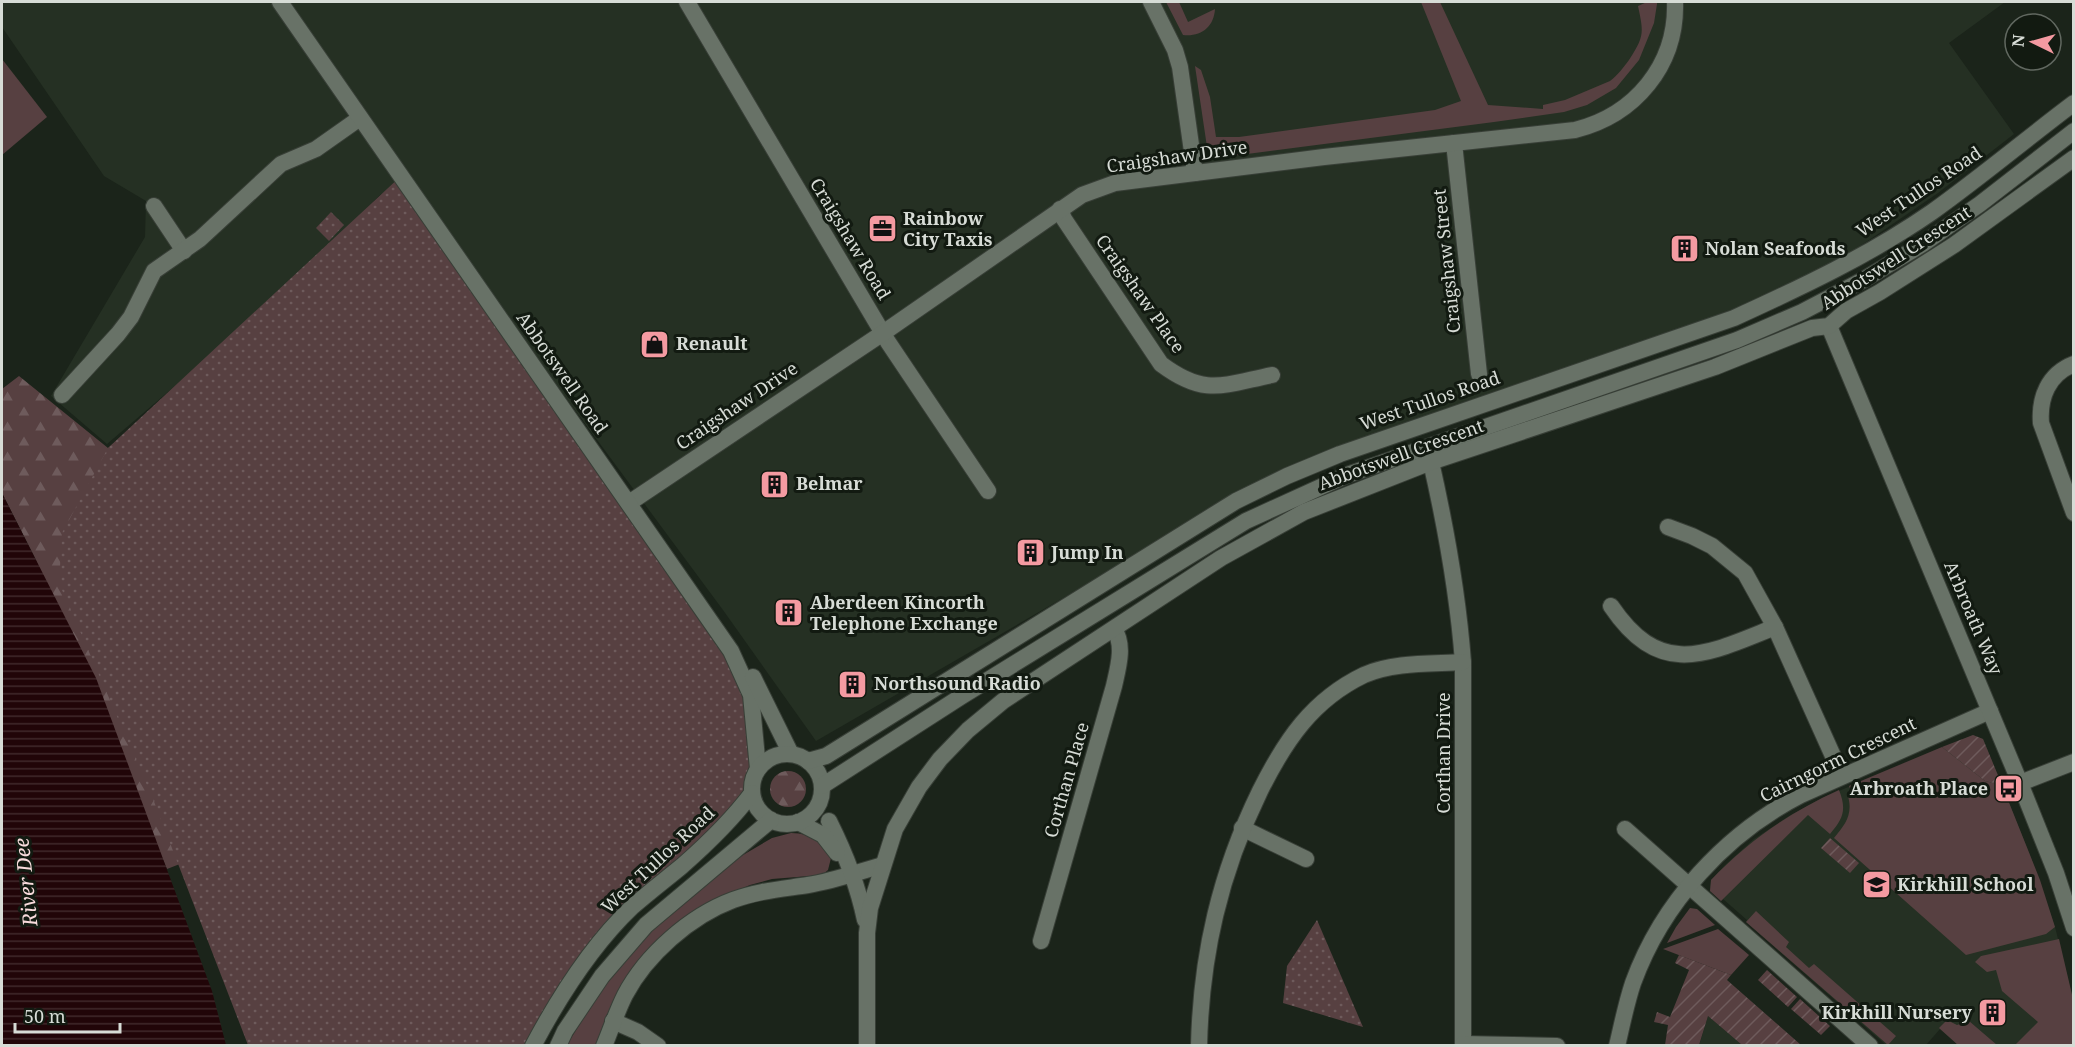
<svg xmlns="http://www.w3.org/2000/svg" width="2075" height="1047" viewBox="0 0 2075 1047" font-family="'Noto Serif',serif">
  <defs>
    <pattern id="forest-firs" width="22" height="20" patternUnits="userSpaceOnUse" patternTransform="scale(1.5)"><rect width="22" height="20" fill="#574041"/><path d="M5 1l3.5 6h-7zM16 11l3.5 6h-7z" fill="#6e5b5c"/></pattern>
    <pattern id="park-dots" width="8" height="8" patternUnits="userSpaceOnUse" patternTransform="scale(1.5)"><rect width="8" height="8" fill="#574041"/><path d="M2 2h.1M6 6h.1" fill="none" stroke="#6e5b5c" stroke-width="1.8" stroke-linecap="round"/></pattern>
    <pattern id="garden-furrows" width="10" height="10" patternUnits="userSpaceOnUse" patternTransform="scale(1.5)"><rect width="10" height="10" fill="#574041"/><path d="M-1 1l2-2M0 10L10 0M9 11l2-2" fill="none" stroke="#6e5b5c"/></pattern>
    <pattern id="water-rules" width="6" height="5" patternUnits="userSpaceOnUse" patternTransform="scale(1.5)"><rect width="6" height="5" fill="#210508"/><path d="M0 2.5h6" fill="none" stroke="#40292b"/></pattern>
  </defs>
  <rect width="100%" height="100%" fill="#1b241a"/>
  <!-- built -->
  <g fill="#253023">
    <path d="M 2,2 L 2005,2 L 1949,43 L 2014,134 L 1938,193 L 1853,251 L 1774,293 L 1645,343 L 1503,389 L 1341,446 L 1231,501 L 816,741 L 723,610 L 404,179 L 380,195 L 265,309 L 107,444 L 51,396 L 145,237 L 146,201 L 104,176 L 2,27 Z"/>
    <path d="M 1973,735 L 1983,739 L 1992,761 L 2030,855 L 2055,927 L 2073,999 L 2073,1045 L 1958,1045 L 1940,1029 L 1926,1045 L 1886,1045 L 1746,922 L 1747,920 L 1723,899 L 1721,901 L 1710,891 L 1711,880 L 1725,865 L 1754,839 L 1789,816 L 1822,798 Z"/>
    <path d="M 1708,1016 L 1742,1045 L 1699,1046 Z"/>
  </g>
  <!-- grass -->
  <g fill="#574041">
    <path d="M 1166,2 L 1179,2 L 1188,22 L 1215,9 C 1214,27 1201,37 1183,35 Z"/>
    <path d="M 1421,2 L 1440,2 L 1488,105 L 1543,109 L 1543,105 L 1565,100 L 1610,81 C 1618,75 1623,68 1629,60 C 1644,36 1644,34 1638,6 L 1647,2 L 1657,2 L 1657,4 L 1654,23 L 1639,60 L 1616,88 L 1587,105 L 1564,112 L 1494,122 L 1224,157 L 1217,156 L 1207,147 L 1195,66 L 1201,70 L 1210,97 L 1216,137 L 1239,137 L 1435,110 L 1461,101 Z"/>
    <path d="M 2,59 L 47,117 L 2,155 Z"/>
    <path d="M 1942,747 L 1985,781 L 2002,785 L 2040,880 L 2055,927 L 2046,934 L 1966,955 L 1834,838 C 1846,824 1854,813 1847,793 L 1851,791 L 1849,786 Z"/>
    <path d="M 1839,790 C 1847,810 1843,819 1830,834 L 1808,815 L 1721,901 L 1710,891 L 1711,880 C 1748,841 1790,812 1839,790 Z"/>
    <path d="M 791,833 C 814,834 819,840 831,858 L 828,870 L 822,875 L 772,879 L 750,885 L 713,901 L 674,926 L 598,1045 L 566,1046 L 607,981 L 647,932 L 731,862 L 772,838 Z"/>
    <path d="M 1690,908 L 1697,909 L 1715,925 L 1667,943 L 1676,927 Z"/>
    <path d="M 1756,911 L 1789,942 L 1786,947 L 1809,968 L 1814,964 L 1896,1036 L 1888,1045 L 1746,922 Z"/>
    <path d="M 1718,929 L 1749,955 L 1731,975 L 1663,949 Z"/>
    <path d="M 2059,939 L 2073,999 L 2073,1045 L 2015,1045 L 2038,1022 L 2002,991 L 1996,970 L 1987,972 L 1975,962 L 1981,956 Z"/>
    <path d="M 1947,1020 L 1957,1025 L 1969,1021 L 1997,1045 L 1958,1045 L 1939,1028 Z"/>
  </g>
  <!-- forest -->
  <g fill="url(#forest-firs)">
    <path d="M 403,198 L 226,846 L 167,869 L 35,558 L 2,493 L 2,389 L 19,376 L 108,448 Z"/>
    <circle cx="788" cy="789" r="18"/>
  </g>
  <!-- park -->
  <g fill="url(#park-dots)">
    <path d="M 401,176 L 743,674 L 755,775 L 752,793 L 631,908 L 533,1045 L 248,1045 L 153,799 L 59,583 L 62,533 L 108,448 Z"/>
    <path d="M 331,212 L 344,225 L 329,241 L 316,228 Z"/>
    <path d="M 1317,920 L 1363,1027 L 1283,1003 L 1287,966 Z"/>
  </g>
  <!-- garden -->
  <g fill="url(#garden-furrows)">
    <path d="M 1973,735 L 1983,739 L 2002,785 L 1985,781 L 1942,747 Z"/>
    <path d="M 1830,838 L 1859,863 L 1850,873 L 1821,848 Z"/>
    <path d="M 1679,955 L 1731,975 L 1727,980 L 1801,1045 L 1742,1045 L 1708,1016 L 1699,1045 L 1665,1045 L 1668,1025 L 1654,1022 L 1657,1012 L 1670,1017 L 1689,970 L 1675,963 Z"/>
    <path d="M 1767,970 L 1797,997 L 1788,1007 L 1758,980 Z"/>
    <path d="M 1800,999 L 1830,1026 L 1821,1035 L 1791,1009 Z"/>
  </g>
  <!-- water -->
  <path fill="url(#water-rules)" d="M 2,493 L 96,678 L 212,991 L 226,1045 L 2,1045 Z"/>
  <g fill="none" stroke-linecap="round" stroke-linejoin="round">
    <defs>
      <g id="minor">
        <path d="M 687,2 L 888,342 L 988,491"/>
        <path d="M 1151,2 L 1175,50 L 1180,67 L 1195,173"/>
        <path d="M 1454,143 L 1479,374"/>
        <path d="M 154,206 L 184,251"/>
        <path d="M 1060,209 L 1064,219 L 1161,364 C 1205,397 1223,385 1272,375"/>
        <path d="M 2074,364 C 2048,374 2039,398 2041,423 L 2074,513"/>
        <path d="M 62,395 L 118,334 L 131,317 L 154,271 L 200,239 L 281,164 L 316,149 L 360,118"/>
        <path d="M 1431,462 C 1446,528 1458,595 1463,662 L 1463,1046"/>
        <path d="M 629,503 L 883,333 L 1082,195 L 1115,183 L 1324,157 L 1575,130 C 1635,115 1677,65 1675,2"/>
        <path d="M 1668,527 L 1692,536 L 1712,546 L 1745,573 L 1775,627 L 1842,776"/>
        <path d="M 1611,606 C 1661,680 1707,654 1775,627"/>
        <path d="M 2020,783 L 2074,762"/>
        <path d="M 1242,828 L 1306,859"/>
        <path d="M 1625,829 L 1870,1046"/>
        <path d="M 1041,941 L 1114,686 C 1118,668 1125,645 1114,629"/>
        <path d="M 613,1021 L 638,1032 L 658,1046"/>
        <path d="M 1463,1044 L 1557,1046"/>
        <path d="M 604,1046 C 611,1029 617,1011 625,995 C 646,955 690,916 733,900 C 757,891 782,889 808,885 C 834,881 858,872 883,865"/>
        <path d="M 1199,1046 C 1201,955 1220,873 1260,791 C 1285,741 1312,700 1364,675 C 1393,662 1431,664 1463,662"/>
        <path d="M 1617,1046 C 1622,1025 1626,1004 1633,983 C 1662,903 1725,834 1801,795 L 1990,711"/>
      </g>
      <g id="tertiary">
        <path d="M 280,2 L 731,651 L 751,695 L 758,769"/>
        <path d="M 1829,326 L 2020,783 L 2056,873 L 2074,928"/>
        <path d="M 753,677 L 791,754"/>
        <path d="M 829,821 C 844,851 858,886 865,920"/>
        <path d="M 798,822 L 823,835 L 837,853"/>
        <path d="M 867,1046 L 867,933 L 870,908 L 895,829 L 919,787 L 940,759 L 968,730 L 1003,701 L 1221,558 L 1304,512 L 1431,462 L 1715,367 L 1812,328 L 1829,326 L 1846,311 L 1880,292 L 1954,245 L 2074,158"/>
      </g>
      <g id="secondary">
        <circle cx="787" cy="789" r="35"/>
        <path d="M 808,761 L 826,756 L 1236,501 L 1287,476 L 1340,454 L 1734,318 C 1802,287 1870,255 1932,212 C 1981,177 2026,139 2074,103"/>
        <path d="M 822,786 L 962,696 L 1246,521 L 1347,475 L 1737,340 L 1802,312 L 1863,280 L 1923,244 L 1980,204 L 2074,131"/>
        <path d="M 533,1046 C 559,997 591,946 632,907 C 648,893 665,880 682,866 C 707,844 732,820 752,793"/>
        <path d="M 558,1046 L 565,1031 L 602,976 L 646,925 L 771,820"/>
      </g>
    </defs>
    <!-- minor casing -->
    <use href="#minor" stroke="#383f37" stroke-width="18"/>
    <!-- tertiary casing -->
    <use href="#tertiary" stroke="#383f37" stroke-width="18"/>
    <!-- secondary casing -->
    <use href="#secondary" stroke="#383f37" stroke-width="18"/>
    <!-- minor -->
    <use href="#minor" stroke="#687267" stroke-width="16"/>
    <!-- tertiary -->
    <use href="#tertiary" stroke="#687267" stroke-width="16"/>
    <!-- secondary -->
    <use href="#secondary" stroke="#687267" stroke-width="16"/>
  </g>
  <!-- icons -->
  <defs>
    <symbol id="office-square" viewBox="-11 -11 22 22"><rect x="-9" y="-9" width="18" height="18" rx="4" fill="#f49aa1" stroke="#121a11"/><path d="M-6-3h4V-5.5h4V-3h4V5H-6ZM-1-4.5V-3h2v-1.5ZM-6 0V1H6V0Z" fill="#111"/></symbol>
    <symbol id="building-square" viewBox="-11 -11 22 22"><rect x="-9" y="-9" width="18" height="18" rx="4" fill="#f49aa1" stroke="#121a11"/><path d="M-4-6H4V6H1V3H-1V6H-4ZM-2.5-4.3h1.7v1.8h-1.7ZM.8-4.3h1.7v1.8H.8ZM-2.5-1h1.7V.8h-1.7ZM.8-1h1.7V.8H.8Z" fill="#111"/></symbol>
    <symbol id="shop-square" viewBox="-11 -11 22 22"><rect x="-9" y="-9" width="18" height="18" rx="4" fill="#f49aa1" stroke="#121a11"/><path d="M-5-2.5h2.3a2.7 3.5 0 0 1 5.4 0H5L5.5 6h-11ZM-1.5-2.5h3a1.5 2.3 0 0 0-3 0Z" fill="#111"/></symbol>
    <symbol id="bus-square" viewBox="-11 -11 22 22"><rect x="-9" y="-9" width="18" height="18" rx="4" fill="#f49aa1" stroke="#121a11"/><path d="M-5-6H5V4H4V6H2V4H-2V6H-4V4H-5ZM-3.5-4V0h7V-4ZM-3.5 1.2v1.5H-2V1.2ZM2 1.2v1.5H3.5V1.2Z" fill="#111"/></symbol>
    <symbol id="school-square" viewBox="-11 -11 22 22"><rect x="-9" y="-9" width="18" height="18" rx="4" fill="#f49aa1" stroke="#121a11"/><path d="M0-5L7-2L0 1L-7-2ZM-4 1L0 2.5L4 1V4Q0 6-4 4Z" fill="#111"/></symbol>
  </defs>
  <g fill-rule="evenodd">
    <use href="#office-square" x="866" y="212" width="33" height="33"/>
    <use href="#building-square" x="1668" y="232" width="33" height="33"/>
    <use href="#shop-square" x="638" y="328" width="33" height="33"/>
    <use href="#building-square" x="758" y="468" width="33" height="33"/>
    <use href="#building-square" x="1014" y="536" width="33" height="33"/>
    <use href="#building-square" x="772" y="596" width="33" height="33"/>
    <use href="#building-square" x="836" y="668" width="33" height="33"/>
    <use href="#bus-square" x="1992" y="772" width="33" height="33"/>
    <use href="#school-square" x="1860" y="868" width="33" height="33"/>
    <use href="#building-square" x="1976" y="996" width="33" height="33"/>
  </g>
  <g text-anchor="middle" stroke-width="6" stroke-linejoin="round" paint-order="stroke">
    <!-- street labels -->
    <g font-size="18" fill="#d7dcd6" stroke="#121a11">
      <text transform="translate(1177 157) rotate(-8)" y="6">Craigshaw Drive</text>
      <text transform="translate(1919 192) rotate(-34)" y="6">West Tullos Road</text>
      <text transform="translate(850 239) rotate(59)" y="6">Craigshaw Road</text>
      <text transform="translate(1896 258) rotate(-33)" y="6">Abbotswell Crescent</text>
      <text transform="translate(1447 261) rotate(-96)" y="6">Craigshaw Street</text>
      <text transform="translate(1140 294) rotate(55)" y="6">Craigshaw Place</text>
      <text transform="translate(562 373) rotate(55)" y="6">Abbotswell Road</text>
      <text transform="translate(1430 401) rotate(-19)" y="6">West Tullos Road</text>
      <text transform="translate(737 406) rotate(-34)" y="6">Craigshaw Drive</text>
      <text transform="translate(1401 455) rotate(-20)" y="6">Abbotswell Crescent</text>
      <text transform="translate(1973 618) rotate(67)" y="6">Arbroath Way</text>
      <text transform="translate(1444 753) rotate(-90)" y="6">Corthan Drive</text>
      <text transform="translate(1838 760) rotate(-26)" y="6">Cairngorm Crescent</text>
      <text transform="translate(1067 780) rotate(-74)" y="6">Corthan Place</text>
      <text transform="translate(658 860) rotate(-43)" y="6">West Tullos Road</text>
    </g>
    <!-- poi labels -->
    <g font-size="18" font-weight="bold" fill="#d7dcd6" stroke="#121a11" text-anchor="start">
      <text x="903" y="225">Rainbow<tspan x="903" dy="21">City Taxis</tspan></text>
      <text x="1705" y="255">Nolan Seafoods</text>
      <text x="676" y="350">Renault</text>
      <text x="796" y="490">Belmar</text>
      <text x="1051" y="559">Jump In</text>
      <text x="810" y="609">Aberdeen Kincorth<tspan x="810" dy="21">Telephone Exchange</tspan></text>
      <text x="874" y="690">Northsound Radio</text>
      <text x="1988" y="795" text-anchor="end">Arbroath Place</text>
      <text x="1897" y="891">Kirkhill School</text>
      <text x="1972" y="1019" text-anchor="end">Kirkhill Nursery</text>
    </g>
    <!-- water labels -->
    <g font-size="20" font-style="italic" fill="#f8dbdc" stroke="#121a11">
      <text transform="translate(26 882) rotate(-96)" y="7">River Dee</text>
    </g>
  </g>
  <!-- border -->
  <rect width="2075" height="1047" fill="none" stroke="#d7dcd6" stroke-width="6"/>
  <!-- north arrow -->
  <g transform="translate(2033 42) rotate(275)"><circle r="28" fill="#121a11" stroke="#616860" stroke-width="1.5"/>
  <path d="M0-4.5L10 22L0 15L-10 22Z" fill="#f49aa1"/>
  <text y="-9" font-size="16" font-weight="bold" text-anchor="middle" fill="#d7dcd6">N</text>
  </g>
  <!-- scale -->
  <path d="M15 1023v9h105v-9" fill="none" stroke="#d7dcd6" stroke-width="3"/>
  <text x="24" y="1023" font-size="18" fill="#d7dcd6" stroke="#121a11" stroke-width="4.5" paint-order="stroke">50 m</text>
</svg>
